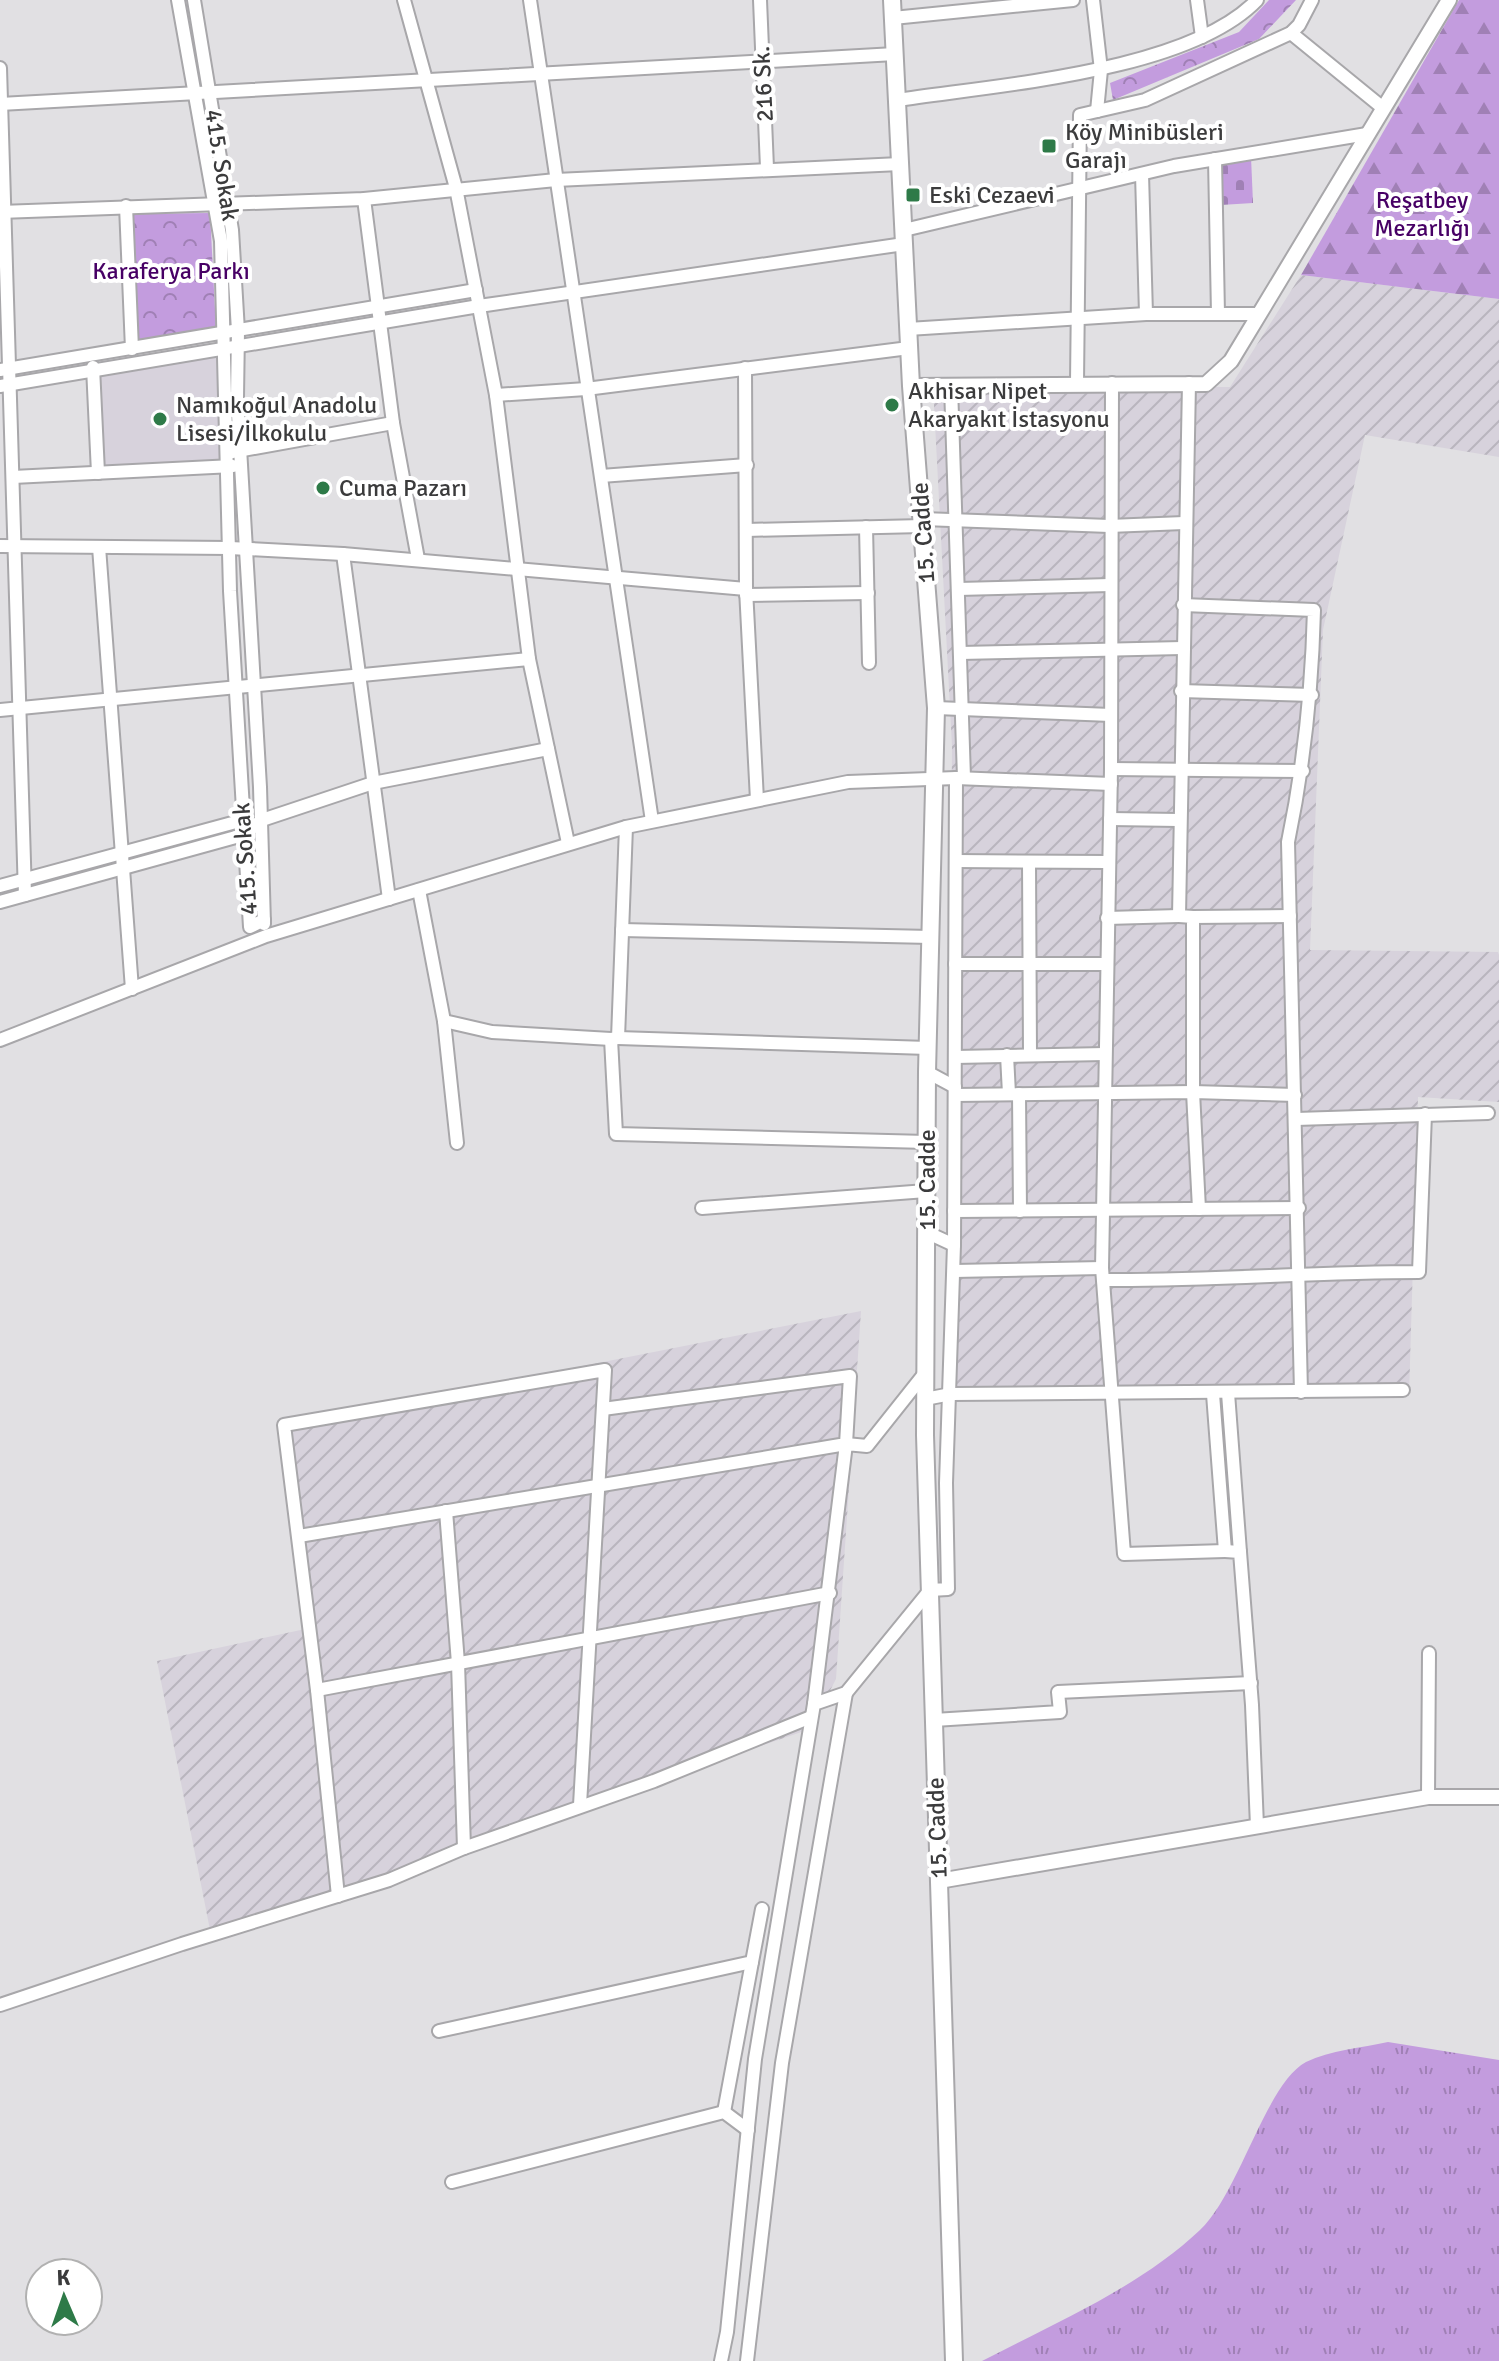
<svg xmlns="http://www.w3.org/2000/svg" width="1499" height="2361" viewBox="0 0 1499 2361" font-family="Signika,sans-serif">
  <defs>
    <pattern id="industrial-furrows" width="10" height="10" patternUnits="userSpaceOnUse" patternTransform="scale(2)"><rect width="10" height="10" fill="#d7d2dc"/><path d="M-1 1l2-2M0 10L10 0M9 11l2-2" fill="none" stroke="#b9b5be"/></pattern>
    <pattern id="grass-tufts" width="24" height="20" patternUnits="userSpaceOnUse" patternTransform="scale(2)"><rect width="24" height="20" fill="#c39cde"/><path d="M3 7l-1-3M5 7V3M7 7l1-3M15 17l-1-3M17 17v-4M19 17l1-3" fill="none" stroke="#a080b5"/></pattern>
    <pattern id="forest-firs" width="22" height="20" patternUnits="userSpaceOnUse" patternTransform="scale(2)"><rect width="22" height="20" fill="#c39cde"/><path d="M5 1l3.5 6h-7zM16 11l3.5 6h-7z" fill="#a080b5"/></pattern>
    <pattern id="cemetery-stones" width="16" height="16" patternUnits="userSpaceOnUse" patternTransform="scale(2)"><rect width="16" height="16" fill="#c39cde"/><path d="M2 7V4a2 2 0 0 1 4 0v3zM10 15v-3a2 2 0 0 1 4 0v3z" fill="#a080b5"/></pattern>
    <pattern id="park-crowns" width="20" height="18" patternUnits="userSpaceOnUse" patternTransform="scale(2)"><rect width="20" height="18" fill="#c39cde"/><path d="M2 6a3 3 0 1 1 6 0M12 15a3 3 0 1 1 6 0" fill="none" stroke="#a080b5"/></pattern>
  </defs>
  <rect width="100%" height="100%" fill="#e1e0e3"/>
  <!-- built -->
  <path fill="#d7d2dc" d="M 223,350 L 226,466 L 98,473 L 93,371 Z"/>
  <!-- industrial -->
  <g fill="url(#industrial-furrows)">
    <path d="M 1301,275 L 1499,299 L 1499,457 L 1365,435 L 1323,630 L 1310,950 L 1498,952 L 1499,955 L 1499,1102 L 1418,1097 L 1409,1396 L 947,1400 L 952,746 L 933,386 L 1230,387 Z"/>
    <path d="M 861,1311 L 836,1679 L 810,1729 L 211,1935 L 157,1661 L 310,1628 L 284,1425 Z"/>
  </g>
  <!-- grass -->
  <path fill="url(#grass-tufts)" d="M 1388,2042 L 1499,2060 L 1499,2361 L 982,2361 C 1055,2323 1140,2287 1200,2230 C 1239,2194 1266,2083 1306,2062 C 1330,2050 1362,2048 1388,2042 Z"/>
  <!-- forest -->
  <path fill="url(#forest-firs)" d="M 1459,0 L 1499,0 L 1499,299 L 1301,275 Z"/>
  <!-- cemetery -->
  <path fill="url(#cemetery-stones)" d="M 1251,157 L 1253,203 L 1221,205 L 1217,163 Z"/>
  <!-- park -->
  <g fill="url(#park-crowns)">
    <path d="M 1269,0 L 1296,0 L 1259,39 L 1113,100 L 1110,83 L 1239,32 Z"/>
    <path d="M 210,213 L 216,329 L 132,343 L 126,214 Z"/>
  </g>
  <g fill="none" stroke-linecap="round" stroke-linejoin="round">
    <defs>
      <g id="minor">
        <path d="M 178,0 L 221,241 L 230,591 L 250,927 L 264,920"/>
        <path d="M 194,0 L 232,230 L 238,331 L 237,397 L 260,787 L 264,924"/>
        <path d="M 404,0 L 456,188 L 496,395 L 529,659 L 568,843"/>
        <path d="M 530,0 L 652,821"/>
        <path d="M 760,0 L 767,168"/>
        <path d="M 1093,0 L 1101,70 L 1097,111"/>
        <path d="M 1197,0 L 1202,37"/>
        <path d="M 893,18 L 1073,0"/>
        <path d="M 1291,33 L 1383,108"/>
        <path d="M 0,68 L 25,895"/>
        <path d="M 897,100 C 995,85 1188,72 1257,0"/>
        <path d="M 0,104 L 895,54"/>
        <path d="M 1215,159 L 1218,314"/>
        <path d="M 1142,174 L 1146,314"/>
        <path d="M 364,199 L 393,423 L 418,559"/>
        <path d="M 126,206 L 132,349"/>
        <path d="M 0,212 L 364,199 L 556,180 L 900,164"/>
        <path d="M 904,230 L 1174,166 L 1367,134"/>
        <path d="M 908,329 L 1146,314 L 1259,314"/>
        <path d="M 93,367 L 98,473"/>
        <path d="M 745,368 L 746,589 L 757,800"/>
        <path d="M 0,370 L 476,290"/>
        <path d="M 1077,383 L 1080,115 L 1145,100 L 1291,33 L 1299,25 L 1312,0"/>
        <path d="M 1112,383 L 1111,769 L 1102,1268 L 1124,1554 L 1225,1551 L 1213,1394"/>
        <path d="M 1189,383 L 1179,916 L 1193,917 L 1193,1092 L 1199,1209"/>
        <path d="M 0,386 L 479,306 L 904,244"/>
        <path d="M 951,386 L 964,778"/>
        <path d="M 496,395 L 586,389 L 909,348"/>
        <path d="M 232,452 L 393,423"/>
        <path d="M 601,476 L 747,465"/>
        <path d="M 13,477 L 233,466"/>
        <path d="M 923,519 L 1109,526 L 1184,523"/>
        <path d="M 866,527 L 869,663"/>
        <path d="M 746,530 L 923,526"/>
        <path d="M 0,546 L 230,548 L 343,554 L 746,589"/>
        <path d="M 99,547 L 132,989"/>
        <path d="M 343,554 L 389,899"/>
        <path d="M 958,589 L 1110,585"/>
        <path d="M 746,595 L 868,593"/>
        <path d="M 1183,605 L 1314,610 C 1312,689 1304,765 1288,842 L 1301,1392"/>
        <path d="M 960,653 L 1182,648"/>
        <path d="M 1181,691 L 1312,695"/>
        <path d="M 936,708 L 1111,715"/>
        <path d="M 0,710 L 529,659"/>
        <path d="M 1111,769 L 1303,771"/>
        <path d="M 1110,819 L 1179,820"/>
        <path d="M 626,827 L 618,1038 L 611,1039 L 616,1134 L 927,1142"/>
        <path d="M 956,861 L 1108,862"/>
        <path d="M 1029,862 L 1030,1054"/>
        <path d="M 0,886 L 247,819"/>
        <path d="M 419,890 L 444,1021 L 457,1143"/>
        <path d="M 0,902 L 243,835 L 262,820 L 373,783 L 548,749"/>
        <path d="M 1193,917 L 1290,916"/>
        <path d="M 1107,918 L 1179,916"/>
        <path d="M 622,930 L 931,937"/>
        <path d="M 955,964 L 1106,964"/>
        <path d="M 444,1021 L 492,1032 L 611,1039"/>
        <path d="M 618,1038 L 928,1048"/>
        <path d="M 0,1040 L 266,936 L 626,827 L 848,782 L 956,778 L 1111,784"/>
        <path d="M 1007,1055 L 1009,1094"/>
        <path d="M 955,1057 L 1105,1054"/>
        <path d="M 927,1072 L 955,1087"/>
        <path d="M 1019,1094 L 1020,1211"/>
        <path d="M 955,1095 L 1193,1092 L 1295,1095"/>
        <path d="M 1296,1119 L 1488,1113"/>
        <path d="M 702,1208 L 926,1191"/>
        <path d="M 954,1211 L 1299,1208"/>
        <path d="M 926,1232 L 954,1245"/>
        <path d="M 954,1271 L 1102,1268"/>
        <path d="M 1104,1280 C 1209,1281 1314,1272 1419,1272 L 1425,1114"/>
        <path d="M 1228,1393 L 1240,1552"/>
        <path d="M 925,1399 L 951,1394 L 1403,1390"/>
        <path d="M 446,1511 L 458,1663 L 464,1848"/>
        <path d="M 299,1536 L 846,1444 L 850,1376 L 603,1409"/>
        <path d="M 1225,1551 L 1240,1552 L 1252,1705 L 1257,1826"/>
        <path d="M 317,1690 L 830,1593"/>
        <path d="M 814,1704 L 846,1444 L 867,1446 L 925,1373"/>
        <path d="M 934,1720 L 1060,1712 L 1058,1692 L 1251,1683"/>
        <path d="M 1428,1797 L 1429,1653"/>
        <path d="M 338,1896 L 317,1690 L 284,1425 L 605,1370 L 580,1805"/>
        <path d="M 0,2005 L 182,1944 L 389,1880 L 464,1848 L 654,1781 L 811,1717"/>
        <path d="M 439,2031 L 752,1962 L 762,1909"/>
        <path d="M 724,2112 L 752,1962"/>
        <path d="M 452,2182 L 724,2112 L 748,2130"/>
        <path d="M 721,2361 L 727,2332 L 755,2059 L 814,1704 L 846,1693 L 930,1590 L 948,1589 L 946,1483 L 954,1245 L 956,778"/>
        <path d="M 747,2361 L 782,2063 L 846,1693"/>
      </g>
      <g id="tertiary">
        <path d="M 911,386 L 1206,384 L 1231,361 L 1449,0"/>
        <path d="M 939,1881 L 1428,1797 L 1499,1797"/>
      </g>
      <path id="secondary" d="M 892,0 L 911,386 L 936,708 L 927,1072 L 925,1435 L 954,2361"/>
    </defs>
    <!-- minor casing -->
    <use href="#minor" stroke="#a8a7aa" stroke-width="16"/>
    <!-- tertiary casing -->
    <use href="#tertiary" stroke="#a8a7aa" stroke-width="18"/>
    <!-- secondary casing -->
    <use href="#secondary" stroke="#a8a7aa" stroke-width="20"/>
    <!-- minor -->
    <use href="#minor" stroke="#fff" stroke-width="12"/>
    <!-- tertiary -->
    <use href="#tertiary" stroke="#fff" stroke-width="14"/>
    <!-- secondary -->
    <use href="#secondary" stroke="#fff" stroke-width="16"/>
  </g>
  <!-- markers -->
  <g fill="#2e7a48" stroke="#fff" stroke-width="3">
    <rect x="1041" y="138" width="16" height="16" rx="4"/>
    <rect x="905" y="187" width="16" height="16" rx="4"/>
    <circle cx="892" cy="405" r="8"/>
    <circle cx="160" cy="419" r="8"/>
    <circle cx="323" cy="488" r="8"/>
  </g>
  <g text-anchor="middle" stroke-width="8" stroke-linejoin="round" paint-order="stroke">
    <!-- street labels -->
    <g font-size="24" fill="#3b3b3c" stroke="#fff">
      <text transform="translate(763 84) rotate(-93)" y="8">216 Sk.</text>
      <text transform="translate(222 165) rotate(81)" y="8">415. Sokak</text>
      <text transform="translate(923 533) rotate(-94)" y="8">15. Cadde</text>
      <text transform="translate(245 859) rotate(-94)" y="8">415. Sokak</text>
      <text transform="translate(927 1180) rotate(-90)" y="8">15. Cadde</text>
      <text transform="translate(937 1828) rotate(-92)" y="8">15. Cadde</text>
    </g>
    <!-- poi labels -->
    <g font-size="24" fill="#3b3b3c" stroke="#fff" text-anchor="start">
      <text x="1065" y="140">Köy Minibüsleri<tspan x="1065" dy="28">Garajı</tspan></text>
      <text x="929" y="203">Eski Cezaevi</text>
      <text x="908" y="399">Akhisar Nipet<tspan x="908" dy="28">Akaryakıt İstasyonu</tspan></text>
      <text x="176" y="413">Namıkoğul Anadolu<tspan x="176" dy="28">Lisesi/İlkokulu</tspan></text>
      <text x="339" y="496">Cuma Pazarı</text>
    </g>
    <!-- park labels -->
    <g font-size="24" fill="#470065" stroke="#fff">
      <text x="1422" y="208">Reşatbey<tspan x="1422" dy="28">Mezarlığı</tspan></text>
      <text x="171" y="279">Karaferya Parkı</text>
    </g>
  </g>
  <!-- north arrow -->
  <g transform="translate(64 2297) rotate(358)"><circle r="38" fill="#ffffff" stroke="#b1b1b1" stroke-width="2"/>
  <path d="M0-6L14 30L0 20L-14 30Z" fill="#2e7a48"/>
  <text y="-12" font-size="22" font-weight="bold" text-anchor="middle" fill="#3b3b3c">K</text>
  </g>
</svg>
